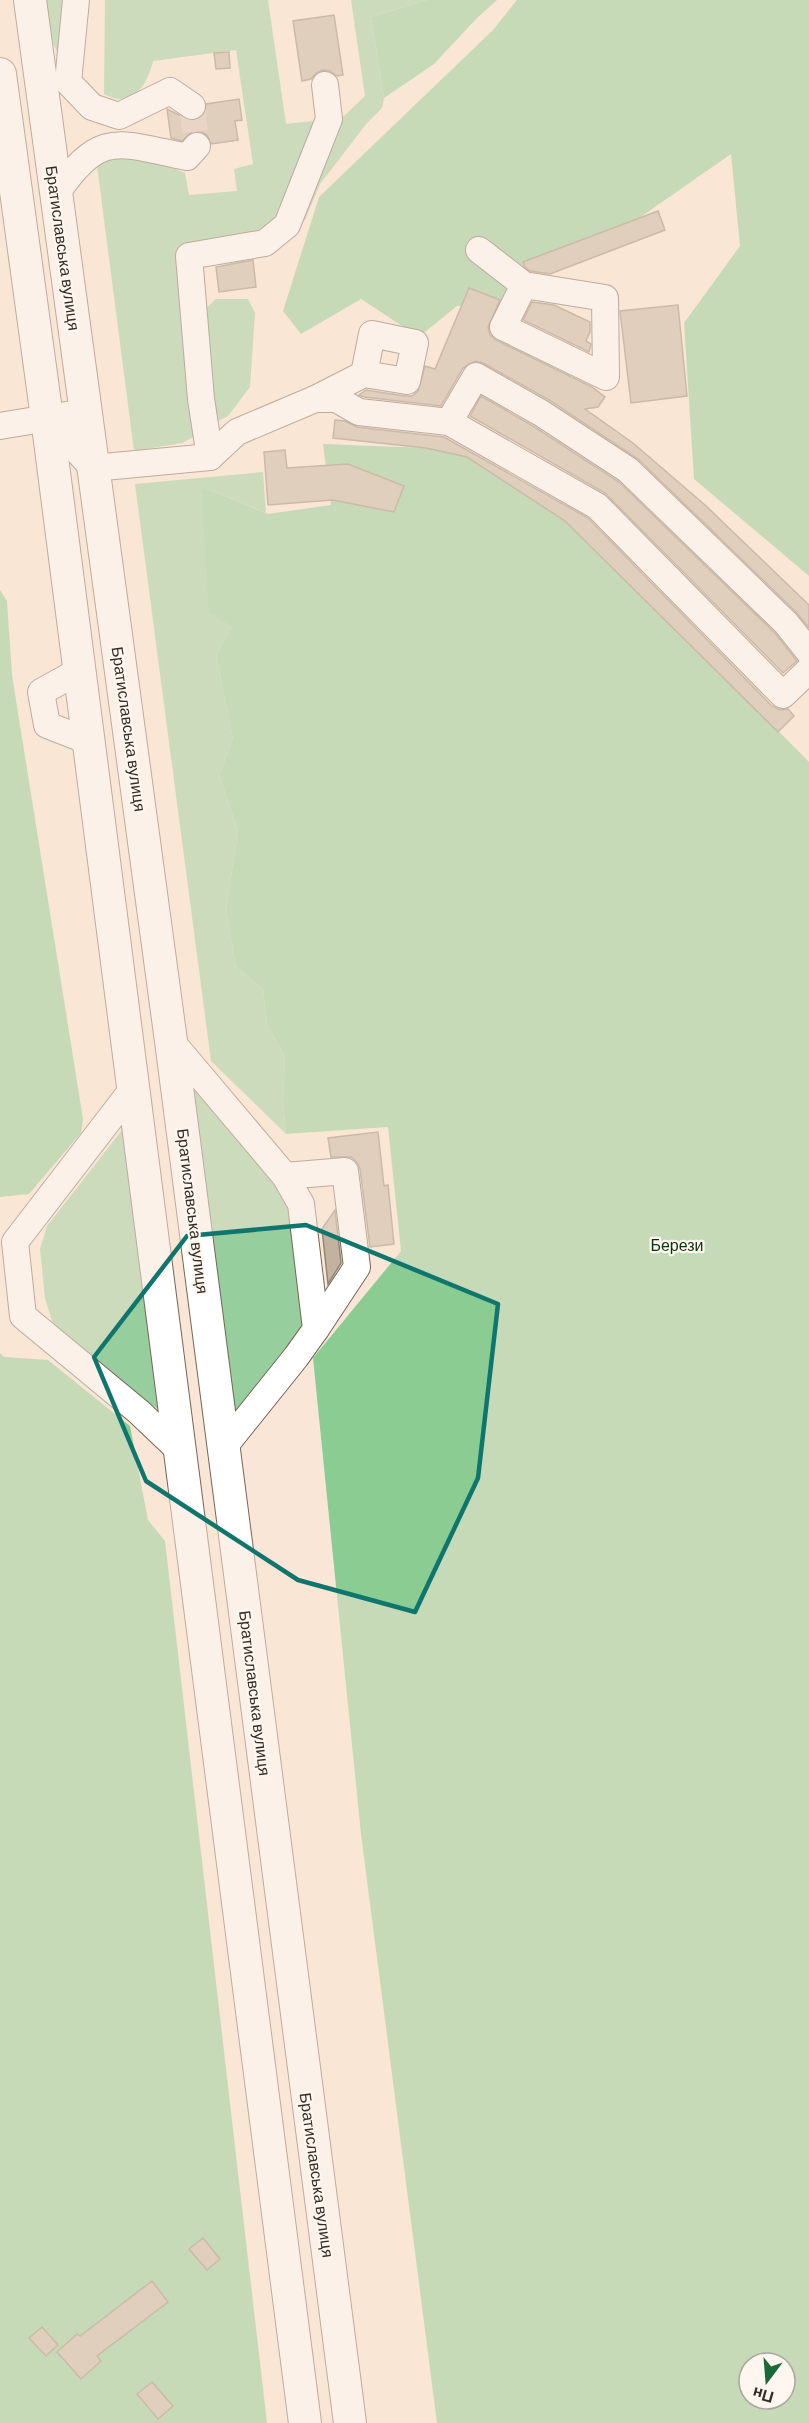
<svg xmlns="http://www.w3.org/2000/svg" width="809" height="2423" viewBox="0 0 809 2423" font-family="Barlow,sans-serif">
  <rect width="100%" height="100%" fill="#f9e6d6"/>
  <!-- green -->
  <g fill="#96ce9d">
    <path d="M 43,0 L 67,0 L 60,58 L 46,28 Z"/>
    <path d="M 105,0 L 268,0 L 286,124 L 321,120 L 285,218 L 269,232 L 186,245 L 201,433 L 182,443 L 134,451 L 96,158 L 125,149 L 185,173 L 189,195 L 237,191 L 234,169 L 253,164 L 236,50 L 153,61 C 149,78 140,99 119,99 C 115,99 108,96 104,94 Z"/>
    <path d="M 351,0 L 427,0 L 371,17 L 384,98 L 382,108 L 367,123 L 320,184 L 305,220 L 292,221 L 336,118 L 343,117 L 365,96 Z"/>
    <path d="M 216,299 L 248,299 L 255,313 L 250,387 L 228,416 L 214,423 L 206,308 Z"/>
    <path d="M 263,472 L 266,513 L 201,486 L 232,626 L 216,656 L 233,739 L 219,775 L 238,831 L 226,910 L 236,967 L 263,989 L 267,1024 L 285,1057 L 283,1103 L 286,1134 L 211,1061 L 135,484 Z"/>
    <path d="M 187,1073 L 288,1196 L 306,1320 L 299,1336 L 232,1420 Z"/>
    <path d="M 122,1130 L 159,1410 L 67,1342 L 52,1321 L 45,1298 L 40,1249 L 47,1226 Z"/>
  </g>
  <!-- forest -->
  <g fill="#8bcc93" fill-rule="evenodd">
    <path d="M 427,0 L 497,0 L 477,18 L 434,64 L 384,98 L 371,17 Z"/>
    <path d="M 517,0 L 809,0 L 809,576 L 694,479 L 684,323 L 740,246 L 731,154 L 576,262 L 515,272 L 502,308 L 457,306 L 419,337 L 361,299 L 301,334 L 283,311 L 319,197 L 493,30 Z"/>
    <path d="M 323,444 L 453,449 L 564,515 L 809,762 L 809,2423 L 437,2423 L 361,1834 L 313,1358 L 401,1251 L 388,1127 L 286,1134 L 283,1103 L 285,1057 L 267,1024 L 263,989 L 236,967 L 226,910 L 238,831 L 219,775 L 233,739 L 216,656 L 232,626 L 209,613 L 201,486 L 268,514 L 331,505 ZM 749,2363 L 785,2363 L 785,2399 L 749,2399 Z"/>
    <path d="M 0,590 L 7,601 L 12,675 L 83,1119 L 81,1133 L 29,1194 L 0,1197 Z"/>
    <path d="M 0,1353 L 4,1357 L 48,1360 L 130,1426 L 148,1520 L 165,1541 L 267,2423 L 0,2423 Z"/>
  </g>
  <!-- building -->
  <g fill="#c1b3a0" stroke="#938674" stroke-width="1.5">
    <path d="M 334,15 L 343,75 L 337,76 L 330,71 L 323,70 L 316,73 L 311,79 L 302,81 L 293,21 Z"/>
    <path d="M 229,52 L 230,68 L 216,69 L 214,53 Z"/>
    <path d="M 239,99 L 242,120 L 235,121 L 238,140 L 211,144 L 207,135 L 200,131 L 192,132 L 182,141 L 171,138 L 167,109 L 191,121 L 198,120 L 204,115 L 206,104 Z"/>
    <path d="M 658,211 L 665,230 L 550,274 L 530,271 L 525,267 L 523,262 Z"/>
    <path d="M 253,260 L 256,287 L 219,292 L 216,267 Z"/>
    <path d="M 469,288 L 500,300 L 488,327 L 490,335 L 496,340 L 592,387 L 605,397 L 598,407 L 585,409 L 633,443 L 705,505 L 809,605 L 809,628 L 796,612 L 638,459 L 549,400 L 483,363 L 475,361 L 463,368 L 441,406 L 364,397 L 359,395 L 366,390 L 405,396 L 412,396 L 418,391 L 425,366 L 435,369 Z"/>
    <path d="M 532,302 L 554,305 L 590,322 L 590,332 L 586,341 L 591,344 L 589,352 L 523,320 Z"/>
    <path d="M 678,305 L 687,396 L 631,403 L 620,311 Z"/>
    <path d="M 481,396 L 533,426 L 619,482 L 775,633 L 797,661 L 783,673 L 605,493 L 470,416 Z"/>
    <path d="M 335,420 L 345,421 L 357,427 L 444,437 L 588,518 L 772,706 L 780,710 L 788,709 L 794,716 L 778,732 L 565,521 L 467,457 L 426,448 L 333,438 Z"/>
    <path d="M 285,450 L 287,468 L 348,464 L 404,486 L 394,512 L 333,500 L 268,505 L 264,452 Z"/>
    <path d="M 378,1132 L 384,1186 L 388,1185 L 394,1244 L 370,1247 L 360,1169 L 357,1162 L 351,1157 L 331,1157 L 328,1138 Z"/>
    <path d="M 335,1210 L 341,1263 L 328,1284 L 322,1229 Z"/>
    <path d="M 203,2238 L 220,2259 L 207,2270 L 189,2249 Z"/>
    <path d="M 152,2281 L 168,2302 L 97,2356 L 101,2361 L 81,2379 L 57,2352 L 77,2334 L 80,2336 Z"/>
    <path d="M 42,2327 L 58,2345 L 46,2356 L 29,2338 Z"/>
    <path d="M 152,2382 L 173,2406 L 158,2419 L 137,2394 Z"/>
  </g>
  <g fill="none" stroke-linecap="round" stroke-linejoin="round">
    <!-- minor-tunnel -->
    <path stroke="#d2c1b3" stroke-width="26" stroke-dasharray="26 13" stroke-linecap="butt" d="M 192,106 L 197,146"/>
    <defs>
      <g id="minor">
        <path d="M 76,0 L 68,82 L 92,107 L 119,116 L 170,91 L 192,106"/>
        <path d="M 56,194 C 101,129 117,143 187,157 L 197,146"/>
        <path d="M 479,250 L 524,285 L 503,327 L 606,377 L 605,298 L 524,285"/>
        <path d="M 315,399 L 364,374 L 407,381 L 415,343 L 372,334 L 364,374"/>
        <path d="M 47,418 L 93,468 L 210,457 L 237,432 L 315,399 L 336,399 L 359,412 L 449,422 L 597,506 L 783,695 L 809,670"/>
        <path d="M 449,422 L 476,376 L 541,413 L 628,470 L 786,623 L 809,652"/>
        <path d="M 0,426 L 85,412"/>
        <path d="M 210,457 L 201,399 L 189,256 L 265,243 L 287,225 L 329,119 L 325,85"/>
        <path d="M 79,671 L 41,692 L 47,725 L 88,741"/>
        <path d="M 171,1041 L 285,1176 L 301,1204 L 316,1329 L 296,1357 L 223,1448"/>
        <path d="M 132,1090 L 15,1242 L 23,1316 L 139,1412 L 179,1450"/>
        <path d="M 285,1176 L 345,1171 L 357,1267 L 316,1329"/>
      </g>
      <g id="major">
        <path d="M 30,0 L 171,1041 L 350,2423"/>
        <path d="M 0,74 L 47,418 L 305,2423"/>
      </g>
    </defs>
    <!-- minor casing -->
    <use href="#minor" stroke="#766557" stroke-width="28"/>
    <!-- major casing -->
    <use href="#major" stroke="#766557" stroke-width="34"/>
    <!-- minor -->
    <use href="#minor" stroke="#fff" stroke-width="26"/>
    <!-- major -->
    <use href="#major" stroke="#fff" stroke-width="32"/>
  </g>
  <!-- marked area -->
  <path d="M0 0H809V2423H0ZM 306,1225 L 498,1304 L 478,1478 L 415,1612 L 298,1580 L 146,1481 L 94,1357 L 187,1236 Z" fill="#f9e6d6" fill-opacity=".55" fill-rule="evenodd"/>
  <path fill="none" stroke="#0f766e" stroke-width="4.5" stroke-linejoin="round" d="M 306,1225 L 498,1304 L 478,1478 L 415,1612 L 298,1580 L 146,1481 L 94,1357 L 187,1236 Z"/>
  <g text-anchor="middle" stroke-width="4.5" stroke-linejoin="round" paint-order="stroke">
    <!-- street labels -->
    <g font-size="16" fill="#342c26" stroke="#fef6ef">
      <text transform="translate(63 248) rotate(82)" y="6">Братиславська вулиця</text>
      <text transform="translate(129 729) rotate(82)" y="6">Братиславська вулиця</text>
      <text transform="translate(193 1211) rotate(83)" y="6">Братиславська вулиця</text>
      <text transform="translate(255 1693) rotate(83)" y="6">Братиславська вулиця</text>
      <text transform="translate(317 2175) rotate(82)" y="6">Братиславська вулиця</text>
    </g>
    <!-- park labels -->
    <g font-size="16" fill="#053612" stroke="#fef6ef">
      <text x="677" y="1251">Берези</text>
    </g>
  </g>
  <!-- north arrow -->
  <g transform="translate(767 2381) rotate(196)"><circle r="28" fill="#fef6ef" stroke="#ada59f" stroke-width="1.5"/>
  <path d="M0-4.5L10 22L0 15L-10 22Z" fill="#196939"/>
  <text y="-9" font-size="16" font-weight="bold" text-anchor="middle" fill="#342c26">Пн</text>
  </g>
</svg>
